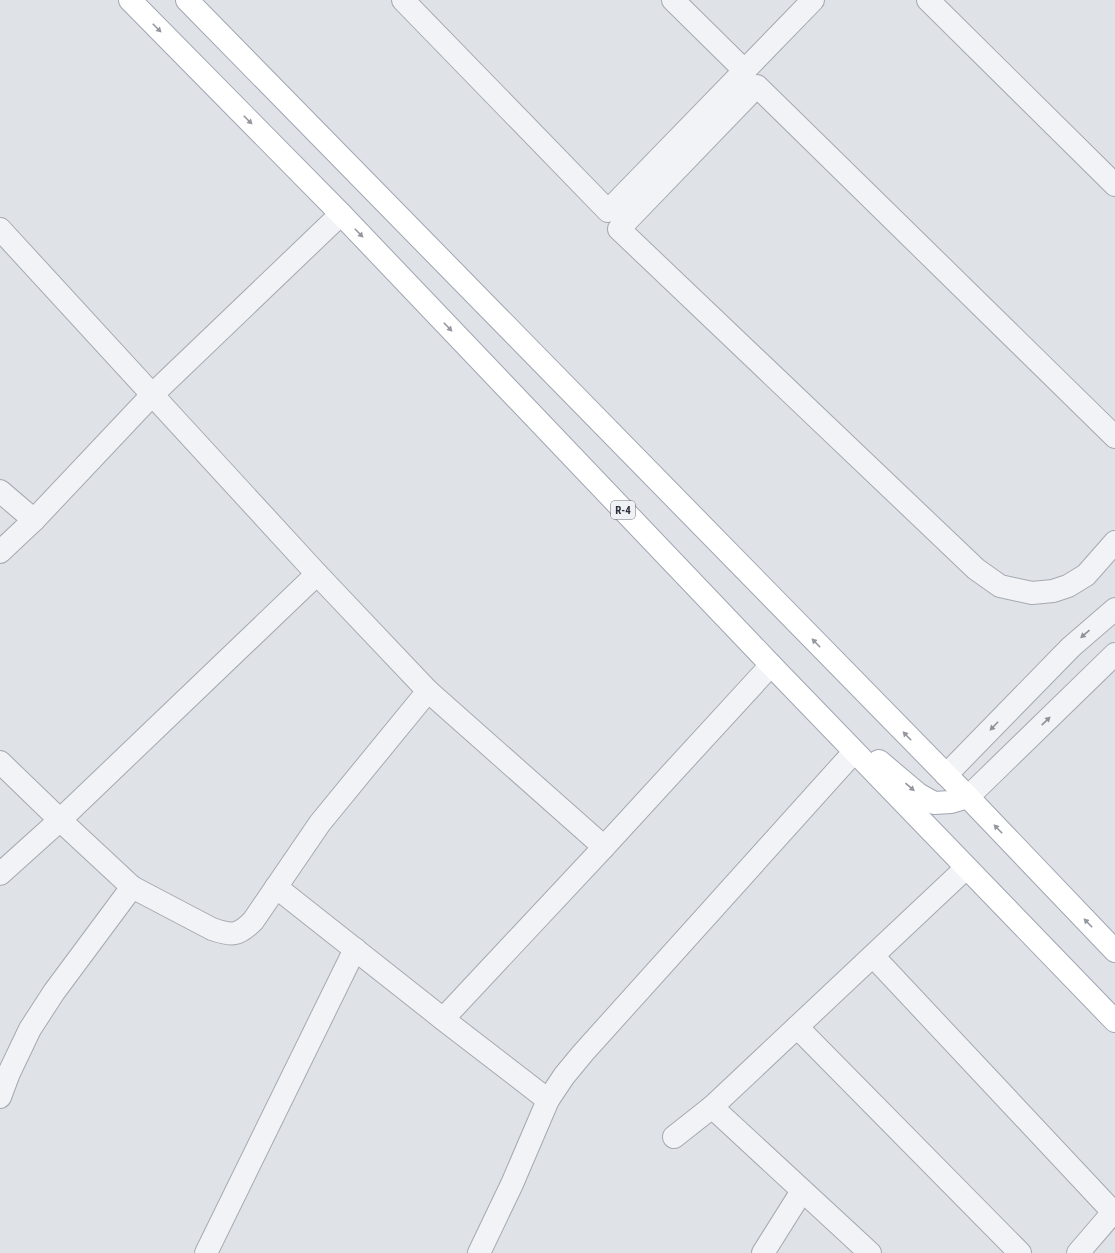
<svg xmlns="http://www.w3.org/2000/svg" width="1115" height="1253" viewBox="0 0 1115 1253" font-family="'Roboto Condensed',sans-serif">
  <rect width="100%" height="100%" fill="#dfe2e7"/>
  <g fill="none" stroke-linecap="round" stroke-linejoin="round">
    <defs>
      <g id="minor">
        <path d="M 403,0 L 608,211 L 813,0"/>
        <path d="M 673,0 L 744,70"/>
        <path d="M 928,0 L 1115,185"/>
        <path d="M 0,229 L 317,574 L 428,691 L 604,847"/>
        <path d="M 1115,437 L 757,86 L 619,229 L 976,569 L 1000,586 L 1032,593 L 1053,591 L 1068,586 L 1086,575 L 1115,542"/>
        <path d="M 0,491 L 34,520"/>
        <path d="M 0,552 L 34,520 L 152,395 L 341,214"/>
        <path d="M 0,762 L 60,820 L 132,887 L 54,992 L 30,1029 L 9,1073 L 0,1097"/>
        <path d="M 946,775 L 1071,647 L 1115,609"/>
        <path d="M 968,797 L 1115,654"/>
        <path d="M 0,874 L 60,820 L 317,574"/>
        <path d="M 132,887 L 212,929 C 232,936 238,936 253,921 L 320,823 L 428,691"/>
        <path d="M 276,887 L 443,1019 L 548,1100"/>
        <path d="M 873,956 L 1113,1212"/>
        <path d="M 443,1019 L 604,847 L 771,665"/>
        <path d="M 797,1027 L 1020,1253"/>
        <path d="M 712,1107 L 870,1253"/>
        <path d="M 674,1137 L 712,1107 L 966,868"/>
        <path d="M 206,1253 L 355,949"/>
        <path d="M 479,1253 L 512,1184 L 548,1100 L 564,1076 L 583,1053 L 854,752"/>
        <path d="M 763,1253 L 802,1191"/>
        <path d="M 1078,1253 L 1115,1210"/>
      </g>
      <g id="major">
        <path d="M 130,0 L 341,214 L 771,665 L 1115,1021"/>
        <path d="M 187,0 L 968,797 L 1115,951"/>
        <path d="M 879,761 L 918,794 L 934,803 L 951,802 L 968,797"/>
      </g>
    </defs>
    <!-- minor casing -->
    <use href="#minor" stroke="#a5a9b1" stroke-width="24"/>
    <!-- major casing -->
    <use href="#major" stroke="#a0a6b2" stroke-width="24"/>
    <!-- minor -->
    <use href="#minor" stroke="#f2f3f6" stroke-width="22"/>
    <!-- major -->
    <use href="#major" stroke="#fff" stroke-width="22"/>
  </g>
  <!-- one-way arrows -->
  <defs><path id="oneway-solid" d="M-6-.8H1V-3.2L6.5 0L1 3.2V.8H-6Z"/></defs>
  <g fill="#94979e">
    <use href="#oneway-solid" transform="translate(157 28) rotate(45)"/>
    <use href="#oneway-solid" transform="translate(248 120) rotate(45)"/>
    <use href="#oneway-solid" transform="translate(359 233) rotate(46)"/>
    <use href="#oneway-solid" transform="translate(448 327) rotate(46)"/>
    <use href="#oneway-solid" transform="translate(816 643) rotate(-134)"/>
    <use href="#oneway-solid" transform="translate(907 736) rotate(-134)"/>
    <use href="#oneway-solid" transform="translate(910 787) rotate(41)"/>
    <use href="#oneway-solid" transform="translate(998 829) rotate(-134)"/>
    <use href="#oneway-solid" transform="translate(1088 923) rotate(-134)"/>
  </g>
  <g fill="#8e919a">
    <use href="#oneway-solid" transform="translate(1085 634) rotate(139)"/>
    <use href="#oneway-solid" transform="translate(1046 721) rotate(-44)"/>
    <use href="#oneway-solid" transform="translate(994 726) rotate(134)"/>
  </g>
  <g text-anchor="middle" stroke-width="3" stroke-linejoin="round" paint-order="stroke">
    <!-- shield labels -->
    <rect fill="#eff1f5" stroke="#656974" stroke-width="1" x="611" y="501" width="24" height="18" rx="3"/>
    <g font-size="11" font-weight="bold" fill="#2a2f3d">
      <text x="623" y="514">R-4</text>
    </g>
  </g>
</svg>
